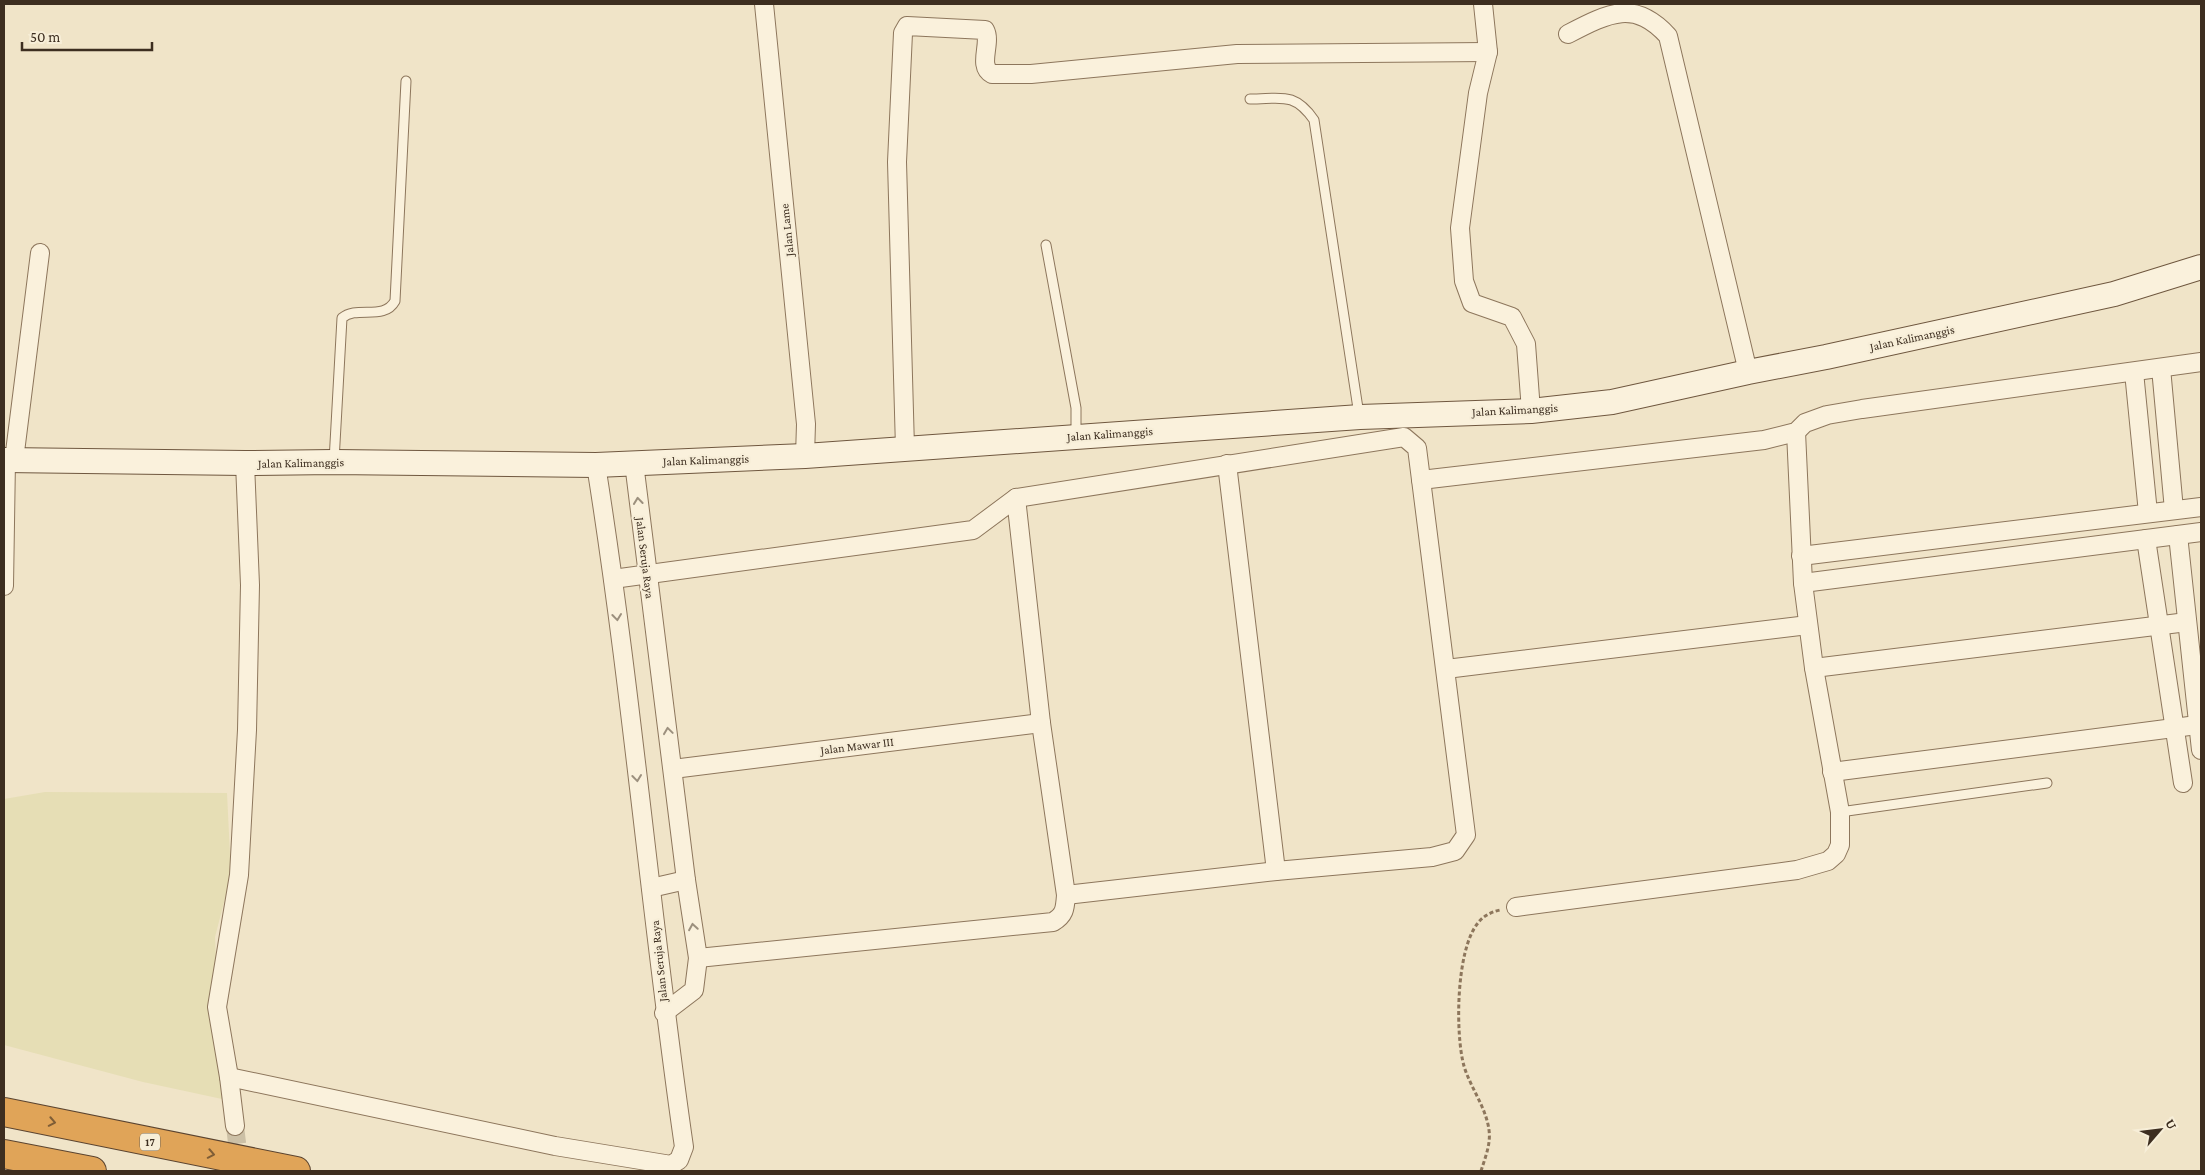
<svg xmlns="http://www.w3.org/2000/svg" width="2205" height="1175" viewBox="0 0 2205 1175" font-family="'Crimson Pro',serif">
  <rect width="100%" height="100%" fill="#f0e4c8"/>
  <!-- farmland -->
  <path fill="#e6deb5" d="M 45,792 L 227,793 L 231,875 L 215,937 L 222,1099 L 143,1082 L 4,1045 L 4,799 Z"/>
  <g fill="none" stroke-linecap="round" stroke-linejoin="round">
    <!-- street-tunnel -->
    <path stroke="#ccc0a6" stroke-width="18" stroke-dasharray="18 9" stroke-linecap="butt" d="M 235,1126 L 240,1168"/>
    <defs>
      <g id="lane">
        <path d="M 1250,99 C 1280,99 1294,91 1314,120 L 1359,415"/>
        <path d="M 1046,245 L 1076,408 L 1076,436"/>
        <path d="M 334,461 L 342,318 C 357,305 384,321 395,301 L 406,81"/>
        <path d="M 1840,812 L 2047,783"/>
      </g>
      <g id="street">
        <path d="M 764,4 L 806,424 L 805,456"/>
        <path d="M 1483,4 L 1488,52 L 1478,93 L 1460,228 L 1464,281 L 1472,303 L 1512,317 L 1526,344 L 1531,411"/>
        <path d="M 1568,34 C 1610,12 1635,0 1668,36 L 1748,372"/>
        <path d="M 2161,368 L 2174,510"/>
        <path d="M 2134,372 L 2148,513"/>
        <path d="M 905,448 L 897,162 L 903,33 L 907,26 L 985,30 C 992,43 977,66 992,74 L 1031,74 L 1237,54 L 1488,52"/>
        <path d="M 14,460 L 40,253"/>
        <path d="M 634,463 L 686,880 L 698,958 L 694,990 L 664,1013"/>
        <path d="M 1227,464 L 1276,871"/>
        <path d="M 1421,480 L 1764,440 L 1796,432 L 1805,423 L 1827,415 L 1862,409 L 2201,362"/>
        <path d="M 2178,535 L 2201,750"/>
        <path d="M 2146,539 L 2183,783"/>
        <path d="M 1801,556 L 2201,507"/>
        <path d="M 613,579 L 973,530 L 1016,498 L 1404,437 L 1417,448 L 1466,835 L 1455,851 L 1432,857 L 1276,871 L 1066,895"/>
        <path d="M 1803,583 L 2201,532"/>
        <path d="M 4,586 L 6,460"/>
        <path d="M 1814,668 L 2187,622"/>
        <path d="M 1446,669 L 1808,625"/>
        <path d="M 673,769 L 1041,723"/>
        <path d="M 1832,772 L 2197,725"/>
        <path d="M 651,888 L 686,880"/>
        <path d="M 1516,907 L 1797,870 L 1828,861 L 1836,854 L 1840,845 L 1840,812 L 1814,668 L 1803,583 L 1796,432"/>
        <path d="M 698,958 L 1053,922 C 1065,915 1065,908 1066,895 L 1041,723 L 1016,498"/>
        <path d="M 229,1077 L 555,1146 L 671,1165 L 679,1160 L 684,1147 C 651,920 632,691 596,465"/>
        <path d="M 235,1126 L 229,1077 L 217,1007 L 239,875 L 247,730 L 250,585 L 245,463"/>
      </g>
      <path id="secondary" d="M 4,460 L 245,463 L 334,462 L 596,465 L 805,456 L 1360,417 L 1531,411 L 1612,402 L 1748,372 L 1826,357 L 2114,294 L 2201,267"/>
      <g id="highway">
        <path d="M 4,1112 L 296,1171"/>
        <path d="M 4,1154 L 92,1171"/>
      </g>
    </defs>
    <!-- lane casing -->
    <use href="#lane" stroke="#8d765c" stroke-width="11"/>
    <!-- street casing -->
    <use href="#street" stroke="#8d765c" stroke-width="20"/>
    <!-- secondary casing -->
    <use href="#secondary" stroke="#6f573f" stroke-width="26"/>
    <!-- highway casing -->
    <use href="#highway" stroke="#5b4430" stroke-width="30"/>
    <!-- path -->
    <path stroke="#8d765c" stroke-width="3" stroke-dasharray="4 2.5" stroke-linecap="butt" d="M 1481,1171 C 1485,1158 1491,1144 1489,1130 C 1486,1107 1470,1087 1464,1066 C 1455,1034 1456,949 1478,923 C 1483,916 1491,912 1500,910"/>
    <!-- lane -->
    <use href="#lane" stroke="#faf1dc" stroke-width="9"/>
    <!-- street -->
    <use href="#street" stroke="#faf1dc" stroke-width="18"/>
    <!-- secondary -->
    <use href="#secondary" stroke="#faf1dc" stroke-width="24"/>
    <!-- highway -->
    <use href="#highway" stroke="#e0a458" stroke-width="28"/>
  </g>
  <!-- one-way arrows -->
  <defs><path id="oneway-chevron" d="M-2-3.5L2.5 0L-2 3.5" fill="none" stroke-width="1.6" stroke-linecap="round" stroke-linejoin="round" transform="scale(1.25)"/></defs>
  <g stroke="#9c907e">
    <use href="#oneway-chevron" transform="translate(638 501) rotate(-96)"/>
    <use href="#oneway-chevron" transform="translate(617 617) rotate(83)"/>
    <use href="#oneway-chevron" transform="translate(668 731) rotate(-98)"/>
    <use href="#oneway-chevron" transform="translate(637 778) rotate(83)"/>
    <use href="#oneway-chevron" transform="translate(693 927) rotate(-99)"/>
  </g>
  <g stroke="#7e5d36">
    <use href="#oneway-chevron" transform="translate(52 1122) rotate(11)"/>
    <use href="#oneway-chevron" transform="translate(211 1154) rotate(11)"/>
  </g>
  <g text-anchor="middle" stroke-width="4.5" stroke-linejoin="round" paint-order="stroke">
    <!-- shield labels -->
    <rect fill="#f7eed8" stroke="#756857" stroke-width="1" x="140" y="1133.5" width="20" height="17" rx="4"/>
    <g font-size="11" font-weight="bold" fill="#3d2e20">
      <text x="150" y="1146">17</text>
    </g>
    <!-- street labels -->
    <g font-size="12" fill="#3d2e20" stroke="#f7eed8">
      <text transform="translate(787 230) rotate(-96)" y="4">Jalan Lame</text>
      <text transform="translate(1912 338) rotate(-12)" y="4">Jalan Kalimanggis</text>
      <text transform="translate(1515 410) rotate(-3)" y="4">Jalan Kalimanggis</text>
      <text transform="translate(1110 434) rotate(-4)" y="4">Jalan Kalimanggis</text>
      <text transform="translate(706 460) rotate(-2)" y="4">Jalan Kalimanggis</text>
      <text transform="translate(301 463) rotate(-1)" y="4">Jalan Kalimanggis</text>
      <text transform="translate(645 558) rotate(83)" y="4">Jalan Seruja Raya</text>
      <text transform="translate(857 746) rotate(-7)" y="4">Jalan Mawar III</text>
      <text transform="translate(659 961) rotate(-96)" y="4">Jalan Seruja Raya</text>
    </g>
  </g>
  <!-- border -->
  <rect width="2205" height="1175" fill="none" stroke="#3d2e20" stroke-width="10"/>
  <!-- north arrow -->
  <g transform="translate(2160 1130) rotate(62)" stroke="#f7eed8" stroke-width="4" paint-order="stroke">
  <path d="M0-4L9 19L0 12L-9 19Z" fill="#3d2e20"/>
  <text y="-8" font-size="14" font-weight="bold" text-anchor="middle" fill="#3d2e20">U</text>
  </g>
  <!-- scale -->
  <path d="M22 42v8h130v-8" fill="none" stroke="#3d2e20" stroke-width="2.5"/>
  <text x="30" y="42" font-size="15" fill="#3d2e20" stroke="#f7eed8" stroke-width="4" paint-order="stroke">50 m</text>
</svg>
